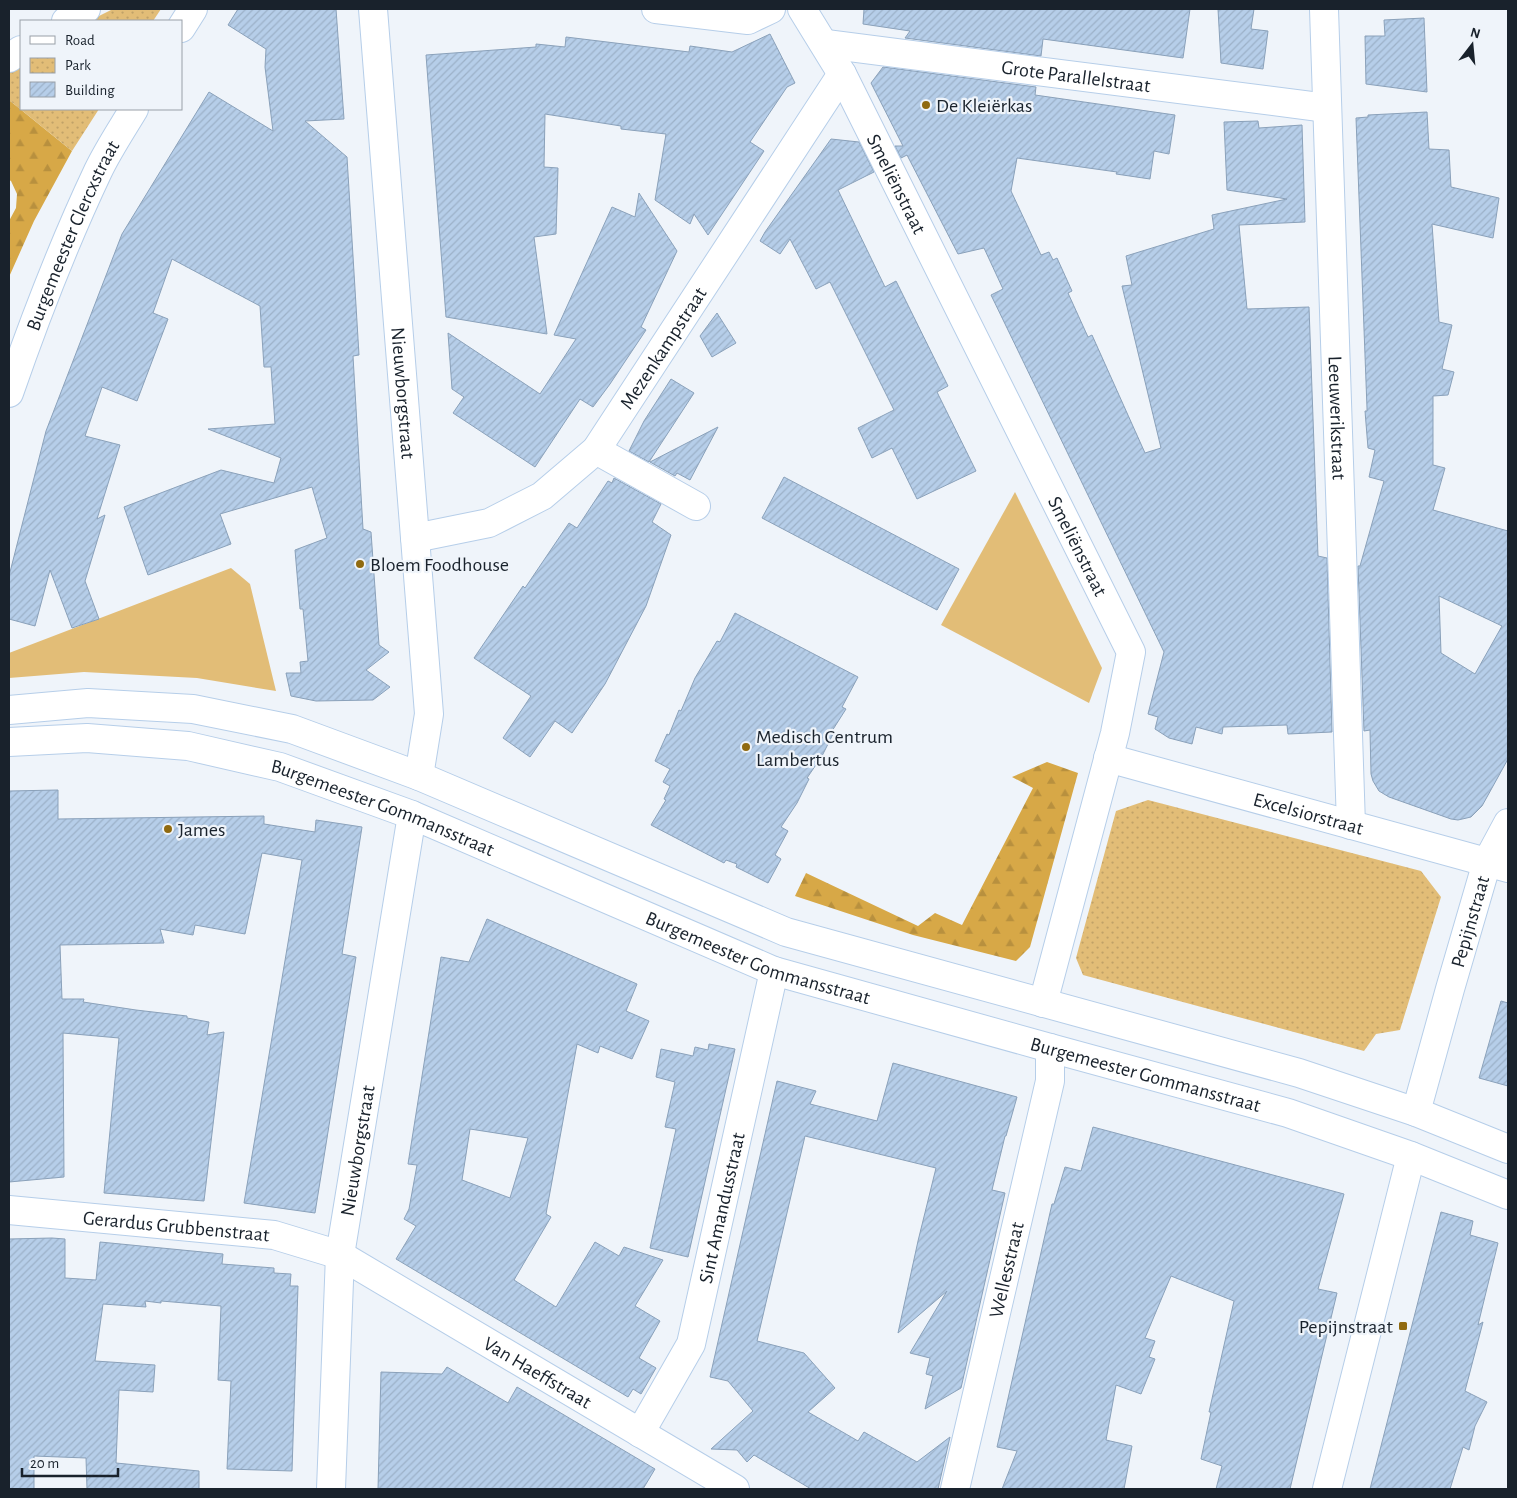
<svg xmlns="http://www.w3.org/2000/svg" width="1517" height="1498" viewBox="0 0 1517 1498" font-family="'Alegreya Sans',sans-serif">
  <defs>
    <pattern id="forest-firs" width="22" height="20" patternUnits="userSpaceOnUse" patternTransform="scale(1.25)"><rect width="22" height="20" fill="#d7a847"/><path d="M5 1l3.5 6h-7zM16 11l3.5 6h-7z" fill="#b8903e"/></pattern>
    <pattern id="park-dots" width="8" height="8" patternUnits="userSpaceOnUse" patternTransform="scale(1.25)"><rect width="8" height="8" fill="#e2bd77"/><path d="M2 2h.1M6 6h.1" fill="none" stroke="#c1a267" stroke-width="1.8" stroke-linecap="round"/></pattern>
    <pattern id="building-hatch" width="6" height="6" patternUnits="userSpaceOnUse" patternTransform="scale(1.25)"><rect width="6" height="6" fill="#b6cee9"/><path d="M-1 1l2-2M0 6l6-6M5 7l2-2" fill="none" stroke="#9cb1c8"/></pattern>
  </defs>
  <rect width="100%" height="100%" fill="#eff4fa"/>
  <!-- green -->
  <g fill="#e2bd77">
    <path d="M 1015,492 L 1102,668 L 1089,703 L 941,625 Z"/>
    <path d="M 231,568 L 250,584 L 276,691 L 197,678 L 84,672 L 9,678 L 9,653 Z"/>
  </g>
  <!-- forest -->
  <g fill="url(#forest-firs)">
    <path d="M 9,100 L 72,151 L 34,221 L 9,277 L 9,221 L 16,208 L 17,194 L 11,181 L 9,180 Z"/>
    <path d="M 1047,762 L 1078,773 L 1030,947 L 1016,961 L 913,935 L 795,896 L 806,873 L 918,926 L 935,913 L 962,925 L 1033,788 L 1012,777 Z"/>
  </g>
  <!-- park -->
  <g fill="url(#park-dots)">
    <path d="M 113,9 L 161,9 L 153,21 L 89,21 Z"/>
    <path d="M 21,63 L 21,109 L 99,109 L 72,151 L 9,100 L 9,71 Z"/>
    <path d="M 1148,800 L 1421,871 L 1441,897 L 1400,1030 L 1376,1034 L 1364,1051 L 1083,975 L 1076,958 L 1116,811 Z"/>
  </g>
  <!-- building -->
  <g fill="url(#building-hatch)" stroke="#8aa1ba" fill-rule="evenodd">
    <path d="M 238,9 L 336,9 L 344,119 L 305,121 L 347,157 L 359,355 L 353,356 L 363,529 L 371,532 L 379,645 L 389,652 L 366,670 L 390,687 L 373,700 L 316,701 L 291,696 L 286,673 L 301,673 L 300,662 L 308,661 L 303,609 L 300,609 L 295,550 L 327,538 L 312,487 L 220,514 L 231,544 L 148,575 L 124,507 L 221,470 L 274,483 L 281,458 L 208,429 L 275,424 L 271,367 L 264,367 L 260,306 L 172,259 L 153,313 L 168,319 L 137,401 L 102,387 L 85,436 L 120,445 L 97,519 L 105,515 L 85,581 L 99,619 L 72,628 L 50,570 L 35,626 L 9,619 L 9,576 L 46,431 L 122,234 L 209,92 L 273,131 L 265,67 L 266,49 L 228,25 Z"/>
    <path d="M 864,9 L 1190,9 L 1183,58 L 1043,39 L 1041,56 L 905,38 L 910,31 L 863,24 Z"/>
    <path d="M 1218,9 L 1254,9 L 1251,29 L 1268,31 L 1263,69 L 1221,63 Z"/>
    <path d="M 1424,18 L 1427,92 L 1366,84 L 1365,36 L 1385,36 L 1384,20 Z"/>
    <path d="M 770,34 L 795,83 L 787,87 L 750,142 L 764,151 L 708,235 L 694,214 L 690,224 L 655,200 L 666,134 L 621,129 L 621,126 L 545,114 L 544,167 L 558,168 L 556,234 L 534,237 L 547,334 L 446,317 L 426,55 L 536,47 L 536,44 L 565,47 L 566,37 L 689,52 L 690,46 L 732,52 Z"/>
    <path d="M 883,67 L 1036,87 L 1035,95 L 1175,115 L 1169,154 L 1154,151 L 1150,179 L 1116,174 L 1117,172 L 1017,158 L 1011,191 L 1041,255 L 1049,252 L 1053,260 L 1057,258 L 1072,291 L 1068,293 L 1088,337 L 1092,335 L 1145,453 L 1161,448 L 1122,286 L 1132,285 L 1126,256 L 1214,229 L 1212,215 L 1287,199 L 1227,190 L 1224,122 L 1258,121 L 1259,128 L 1302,125 L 1305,222 L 1239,225 L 1247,309 L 1309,307 L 1318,556 L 1327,558 L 1332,732 L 1288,734 L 1287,725 L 1223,727 L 1222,734 L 1196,727 L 1192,744 L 1169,738 L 1155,729 L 1158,717 L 1148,714 L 1164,652 L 991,295 L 1003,289 L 984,248 L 958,254 L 907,155 L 901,158 L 895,146 L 903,146 L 871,83 Z"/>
    <path d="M 1427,112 L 1429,149 L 1449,150 L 1451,187 L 1499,198 L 1493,238 L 1432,224 L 1439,322 L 1452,325 L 1442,369 L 1454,372 L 1448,395 L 1433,396 L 1433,465 L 1445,468 L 1433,510 L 1508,531 L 1508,759 L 1482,806 L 1471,817 L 1458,820 L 1451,819 L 1389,797 L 1379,791 L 1373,781 L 1371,774 L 1370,730 L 1364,731 L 1358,566 L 1360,566 L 1384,481 L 1369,477 L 1375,450 L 1368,448 L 1365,411 L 1367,411 L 1367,408 L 1356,118 L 1368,117 L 1368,115 ZM 1439,596 L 1502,626 L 1475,674 L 1441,653 Z"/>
    <path d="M 831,139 L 859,142 L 874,172 L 838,190 L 885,287 L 896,281 L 948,386 L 937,392 L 976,471 L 917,499 L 892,448 L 872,458 L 858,428 L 894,410 L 830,282 L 816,289 L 790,239 L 780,254 L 760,241 L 765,232 Z"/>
    <path d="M 639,193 L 677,251 L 641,327 L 646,330 L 610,384 L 593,407 L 580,399 L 535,467 L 453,413 L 464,397 L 452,389 L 448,333 L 540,394 L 576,339 L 554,335 L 612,207 L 635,217 Z"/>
    <path d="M 717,313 L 736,343 L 712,357 L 700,336 Z"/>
    <path d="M 671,379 L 694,393 L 649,462 L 629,451 L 644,421 Z"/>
    <path d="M 718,427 L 690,480 L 677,473 L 675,476 L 650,462 Z"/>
    <path d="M 784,477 L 959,569 L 937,610 L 762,518 Z"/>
    <path d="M 614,478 L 661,504 L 652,522 L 671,535 L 646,606 L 605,684 L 572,733 L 555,721 L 530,757 L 503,738 L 531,696 L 474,658 L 523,586 L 525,588 L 569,523 L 577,528 L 608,481 L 612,483 Z"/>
    <path d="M 735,613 L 858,677 L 842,707 L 846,709 L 832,731 L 834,732 L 822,756 L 807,778 L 809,779 L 797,803 L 781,827 L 788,831 L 775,855 L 781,859 L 768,883 L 736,867 L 737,864 L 726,860 L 724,863 L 651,825 L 666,800 L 664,799 L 670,786 L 663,782 L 670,769 L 655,761 L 667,734 L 669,735 L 679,710 L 681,711 L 695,678 L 717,641 L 720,642 Z"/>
    <path d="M 58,790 L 58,819 L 264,816 L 264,824 L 315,832 L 316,820 L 362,827 L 342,954 L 356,957 L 315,1213 L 244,1203 L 302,860 L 262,853 L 245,934 L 195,925 L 193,935 L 160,929 L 164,943 L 60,945 L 62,999 L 84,999 L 83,1002 L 136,1010 L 187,1016 L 187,1018 L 209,1022 L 207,1035 L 224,1032 L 204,1201 L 104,1193 L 119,1038 L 63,1033 L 64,1177 L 9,1182 L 9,791 Z"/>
    <path d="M 487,919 L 637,984 L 626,1011 L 649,1021 L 632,1059 L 600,1046 L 598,1053 L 577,1044 L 546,1214 L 551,1217 L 514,1280 L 556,1307 L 595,1242 L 619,1256 L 624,1247 L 663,1260 L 635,1306 L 660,1321 L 639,1358 L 656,1368 L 641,1394 L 633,1389 L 628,1397 L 396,1259 L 416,1226 L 404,1219 L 409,1209 L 417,1165 L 408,1164 L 441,957 L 469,962 ZM 470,1129 L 528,1138 L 510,1198 L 462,1180 Z"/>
    <path d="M 1501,1001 L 1508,1003 L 1508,1086 L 1479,1078 Z"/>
    <path d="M 709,1044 L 735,1049 L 688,1257 L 650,1248 L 676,1129 L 665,1127 L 675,1082 L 656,1077 L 661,1049 L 693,1056 L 695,1047 L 708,1050 Z"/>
    <path d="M 893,1063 L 1017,1097 L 1006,1136 L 1005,1136 L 992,1190 L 1005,1193 L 961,1388 L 925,1409 L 933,1376 L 926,1374 L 930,1358 L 910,1353 L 947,1291 L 898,1333 L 918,1241 L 936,1168 L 805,1136 L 757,1341 L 804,1353 L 835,1388 L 808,1412 L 858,1441 L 864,1432 L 917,1462 L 950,1437 L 938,1489 L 811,1489 L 754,1455 L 747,1462 L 737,1450 L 711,1449 L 753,1411 L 728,1381 L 710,1377 L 777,1081 L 816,1091 L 810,1104 L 877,1121 Z"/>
    <path d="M 1093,1127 L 1344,1194 L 1318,1289 L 1337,1293 L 1290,1489 L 1216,1489 L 1222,1466 L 1201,1459 L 1211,1412 L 1209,1412 L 1234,1301 L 1171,1276 L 1145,1338 L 1155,1341 L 1149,1357 L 1155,1359 L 1141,1394 L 1116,1385 L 1106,1440 L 1132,1446 L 1124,1489 L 1002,1489 L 1017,1451 L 997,1447 L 1052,1204 L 1054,1204 L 1065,1167 L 1081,1171 Z"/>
    <path d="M 1441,1212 L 1473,1221 L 1470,1235 L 1498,1243 L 1478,1325 L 1483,1322 L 1465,1391 L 1487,1402 L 1475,1426 L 1469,1450 L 1463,1447 L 1450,1489 L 1370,1489 Z"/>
    <path d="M 52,1238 L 65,1239 L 65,1278 L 96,1280 L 100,1242 L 223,1254 L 222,1264 L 274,1268 L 274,1273 L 291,1274 L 290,1286 L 298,1286 L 292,1471 L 227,1469 L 231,1381 L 218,1380 L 221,1306 L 161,1301 L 161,1303 L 145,1301 L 146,1307 L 103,1304 L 95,1361 L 155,1365 L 153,1392 L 119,1390 L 116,1463 L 199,1471 L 199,1489 L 87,1489 L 86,1458 L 34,1456 L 34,1489 L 9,1489 L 9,1239 Z"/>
    <path d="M 447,1367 L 508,1403 L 517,1387 L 655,1469 L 643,1489 L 378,1489 L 381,1372 L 442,1374 Z"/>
  </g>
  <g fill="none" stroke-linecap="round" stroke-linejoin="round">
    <defs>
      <g id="minor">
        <path id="s1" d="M 373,9 L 429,714 L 419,776"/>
        <path d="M 656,9 L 748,20 L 771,9"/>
        <path id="s2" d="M 802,9 L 842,74 L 1131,652 L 1115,733 L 1043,1003"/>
        <path id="s3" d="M 1324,9 L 1351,825"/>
        <path d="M 66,21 L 86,9"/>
        <path d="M 181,28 L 193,9"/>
        <path id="s4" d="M 826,44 L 1327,108"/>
        <path d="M 9,58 L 21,50"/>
        <path id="s5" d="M 9,393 C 35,318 64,243 98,171 C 108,150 122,129 134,109"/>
        <path d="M 596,450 L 696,506"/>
        <path id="s6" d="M 415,538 L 489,523 L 542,496 L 596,450 L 842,74"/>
        <path id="s7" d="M 1108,758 L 1508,868"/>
        <path id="s8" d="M 1416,1112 L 1450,989 L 1487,862 L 1508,823"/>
        <path id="s9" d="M 9,1210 L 274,1235 L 340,1255 L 735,1489"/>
        <path id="s10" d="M 640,1433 L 691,1344 L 774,971"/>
        <path id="s11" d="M 331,1489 L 340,1255 L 412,815"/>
        <path id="s12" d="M 955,1489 L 1050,1081 L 1050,1048"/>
        <path d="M 1327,1489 L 1411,1156"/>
      </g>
      <g id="tertiary">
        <path d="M 9,710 L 88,703 L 193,709 L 292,729 L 419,776 L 786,932 L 1299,1073 L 1416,1112 L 1508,1149"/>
        <path id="s13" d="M 9,742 L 87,738 L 188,746 L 280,767 L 412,815 L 774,971 L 1050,1048 L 1288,1113 L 1411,1156 L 1508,1195"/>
      </g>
    </defs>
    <!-- minor casing -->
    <use href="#minor" stroke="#b6cee9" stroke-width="30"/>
    <!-- tertiary casing -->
    <use href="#tertiary" stroke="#b6cee9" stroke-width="30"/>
    <!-- minor -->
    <use href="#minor" stroke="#fff" stroke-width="28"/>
    <!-- tertiary -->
    <use href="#tertiary" stroke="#fff" stroke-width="28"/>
  </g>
  <!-- markers -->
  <g fill="#906a10" stroke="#eff4fa" stroke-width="2">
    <circle cx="926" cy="105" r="5"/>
    <circle cx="360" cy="564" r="5"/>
    <circle cx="746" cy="747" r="5"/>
    <circle cx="168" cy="829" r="5"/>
    <rect x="1398" y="1321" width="10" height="10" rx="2.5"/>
  </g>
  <g text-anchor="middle" stroke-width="4.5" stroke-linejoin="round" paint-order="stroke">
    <!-- street labels -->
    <g font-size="20" fill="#19222c" stroke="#eff4fa">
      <text dy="7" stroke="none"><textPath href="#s4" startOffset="252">Grote Parallelstraat</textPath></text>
      <text dy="7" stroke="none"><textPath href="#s2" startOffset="199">Smeliënstraat</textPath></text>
      <text dy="7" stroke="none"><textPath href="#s5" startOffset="170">Burgemeester Clercxstraat</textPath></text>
      <text dy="7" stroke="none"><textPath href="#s6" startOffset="328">Mezenkampstraat</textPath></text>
      <text dy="7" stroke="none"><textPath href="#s1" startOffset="385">Nieuwborgstraat</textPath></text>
      <text dy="7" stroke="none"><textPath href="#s3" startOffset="409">Leeuwerikstraat</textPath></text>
      <text dy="7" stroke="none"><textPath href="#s2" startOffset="604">Smeliënstraat</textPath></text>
      <text dy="7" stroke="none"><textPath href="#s13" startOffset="384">Burgemeester Gommansstraat</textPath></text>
      <text dy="7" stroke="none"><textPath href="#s7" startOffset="208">Excelsiorstraat</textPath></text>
      <text dy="7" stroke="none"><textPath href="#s8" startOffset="198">Pepijnstraat</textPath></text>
      <text dy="7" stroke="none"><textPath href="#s13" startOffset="789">Burgemeester Gommansstraat</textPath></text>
      <text dy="7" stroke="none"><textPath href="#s13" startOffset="1194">Burgemeester Gommansstraat</textPath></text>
      <text dy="7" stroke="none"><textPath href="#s11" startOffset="340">Nieuwborgstraat</textPath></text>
      <text dy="7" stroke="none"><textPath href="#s10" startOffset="242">Sint Amandusstraat</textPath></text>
      <text dy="7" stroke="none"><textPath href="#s9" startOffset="168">Gerardus Grubbenstraat</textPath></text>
      <text dy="7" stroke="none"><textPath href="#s12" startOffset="225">Wellesstraat</textPath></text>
      <text dy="7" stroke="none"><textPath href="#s9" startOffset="565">Van Haeffstraat</textPath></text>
    </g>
    <!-- poi labels -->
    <g font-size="20" fill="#19222c" stroke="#eff4fa" text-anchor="start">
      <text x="936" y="112">De Kleiërkas</text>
      <text x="370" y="571">Bloem Foodhouse</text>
      <text x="756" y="743">Medisch Centrum<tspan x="756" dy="23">Lambertus</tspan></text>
      <text x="178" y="836">James</text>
      <text x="1393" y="1333" text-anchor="end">Pepijnstraat</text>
    </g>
  </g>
  <!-- border -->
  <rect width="1517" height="1498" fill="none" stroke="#19222c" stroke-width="20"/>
  <!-- legend -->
  <rect x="20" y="20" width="162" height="90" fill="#eff4fa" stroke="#99a0a8"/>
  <rect x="30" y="36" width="25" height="8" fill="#ffffff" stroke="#99a0a8"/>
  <text x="65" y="45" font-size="15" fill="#19222c">Road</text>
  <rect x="30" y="58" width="25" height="15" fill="url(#park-dots)" stroke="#99a0a8"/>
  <text x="65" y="70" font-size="15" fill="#19222c">Park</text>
  <rect x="30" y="82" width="25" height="15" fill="url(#building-hatch)" stroke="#99a0a8"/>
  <text x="65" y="95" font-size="15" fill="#19222c">Building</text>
  <!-- north arrow -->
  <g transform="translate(1472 45) rotate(16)" stroke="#eff4fa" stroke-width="4" paint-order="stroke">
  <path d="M0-4L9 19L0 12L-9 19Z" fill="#19222c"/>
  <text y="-8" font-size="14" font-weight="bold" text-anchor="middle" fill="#19222c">N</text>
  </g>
  <!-- scale -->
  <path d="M22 1468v8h96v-8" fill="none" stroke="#19222c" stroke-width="2.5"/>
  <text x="30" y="1468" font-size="15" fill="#19222c" stroke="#eff4fa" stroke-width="4" paint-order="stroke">20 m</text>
</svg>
